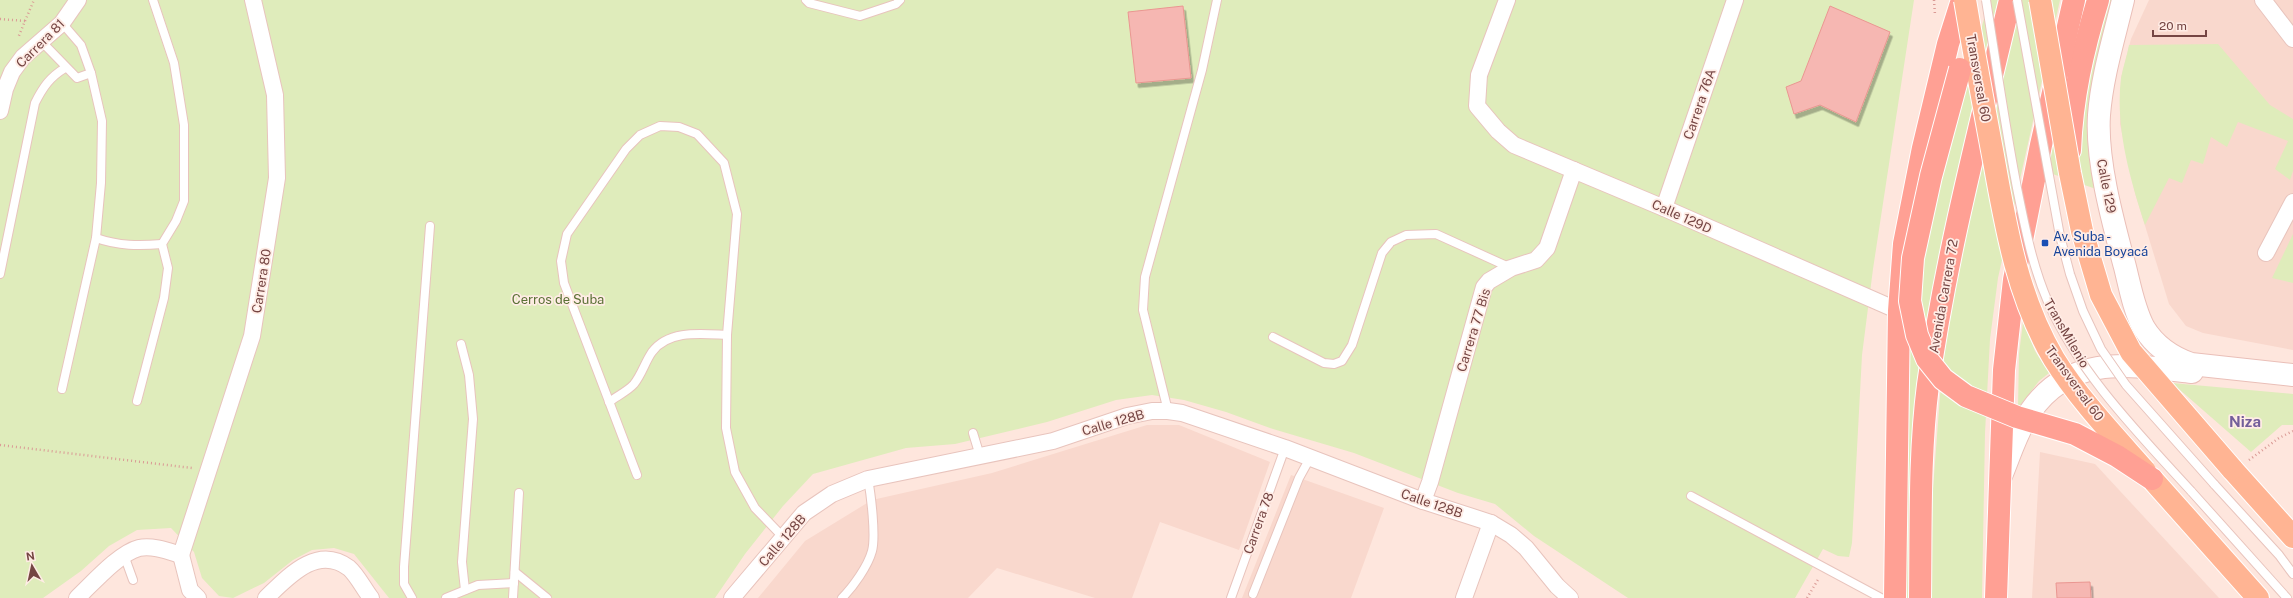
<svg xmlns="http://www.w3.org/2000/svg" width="2293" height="598" viewBox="0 0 2293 598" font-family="'Public Sans',sans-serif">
  <defs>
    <filter id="shadow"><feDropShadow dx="2.5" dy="4.5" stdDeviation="0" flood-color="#0004"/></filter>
  </defs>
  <rect width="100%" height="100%" fill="#fee6dd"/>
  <!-- residential -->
  <g fill="#f9d8cd">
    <path d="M 2149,0 L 2293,0 L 2293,350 L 2203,333 L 2186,326 L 2169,304 L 2135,193 L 2120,124 L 2121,78 L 2131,39 Z"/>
    <path d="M 1147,425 L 1179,425 L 1270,462 L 1239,550 L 1160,522 L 1132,598 L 1095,598 L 997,568 L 968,598 L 758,598 L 805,541 L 872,500 L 992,473 Z"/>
    <path d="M 2040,452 L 2095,464 L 2219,598 L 2032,598 Z"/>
    <path d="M 1291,475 L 1384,508 L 1351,598 L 1242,598 Z"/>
  </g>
  <!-- green -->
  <g fill="#dfecbb">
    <path d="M 0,0 L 1914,0 L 1873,269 L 1862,355 L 1852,543 L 1849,557 L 1838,556 L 1823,549 L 1795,598 L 1628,598 L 1534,536 L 1495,504 L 1458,493 L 1354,453 L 1273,429 L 1226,412 L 1184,400 L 1152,395 L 1116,400 L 1047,422 L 955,444 L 906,448 L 813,474 L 783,506 L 745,554 L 715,598 L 389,598 L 354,554 L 334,548 L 312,550 L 293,560 L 264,583 L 233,598 L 219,596 L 202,578 L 194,552 L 171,528 L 137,530 L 109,546 L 81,571 L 43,598 L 0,598 Z"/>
    <path d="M 1989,0 L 2002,0 L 1946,226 L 1927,318 L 1919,405 L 1911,598 L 1905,598 L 1907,339 L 1920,257 Z"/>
    <path d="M 2022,0 L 2060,0 L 1998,278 L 1990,339 L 1985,433 L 1982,598 L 1930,598 L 1932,502 L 1940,396 L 1947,329 L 1976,189 Z"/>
    <path d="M 2091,0 L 2116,0 L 2096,189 L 2044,171 Z"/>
    <path d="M 2218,44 L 2270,105 L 2293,119 L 2293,171 L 2290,180 L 2275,169 L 2288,141 L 2238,122 L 2227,147 L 2211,137 L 2203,164 L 2191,160 L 2182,183 L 2169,178 L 2145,225 C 2130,179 2115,127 2121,78 C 2123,67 2127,56 2129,45 Z"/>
    <path d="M 2293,234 L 2293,283 L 2272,278 Z"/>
    <path d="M 2023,322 L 2035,351 L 2049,373 L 2039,381 L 2018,408 L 2019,354 Z"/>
    <path d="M 2172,383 L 2293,394 L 2293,425 L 2282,425 L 2251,452 Z"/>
  </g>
  <!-- building -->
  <g fill="#f6b7b2" stroke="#ea9691" filter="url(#shadow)">
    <path d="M 1183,6 L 1191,78 L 1136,83 L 1128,12 Z"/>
    <path d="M 1830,6 L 1890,32 L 1856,122 L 1820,105 L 1794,114 L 1786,87 L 1801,81 Z"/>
    <path d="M 2090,582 L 2091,598 L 2057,598 L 2056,583 Z"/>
  </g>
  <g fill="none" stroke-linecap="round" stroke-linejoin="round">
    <defs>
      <g id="service">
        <path d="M 806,0 L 809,3 L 860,16 L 896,4 L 900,0"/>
        <path d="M 41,41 L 77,78 L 91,73"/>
        <path d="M 96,238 C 119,246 139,246 162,244"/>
        <path d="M 0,274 L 35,103 C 43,87 50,77 65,68"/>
        <path d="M 1273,337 L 1324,363 L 1334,364 L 1342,361 L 1352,345 L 1382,253 L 1391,242 L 1406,235 L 1436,234 L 1511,268"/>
        <path d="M 461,344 L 469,375 L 473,419 L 462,562 L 465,590"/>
        <path d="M 62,389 L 96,238 L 101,183 L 102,121 L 91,73 L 81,45 L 62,23"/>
        <path d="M 137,401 L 164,298 L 168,268 L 162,244 L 176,221 L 184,201 L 184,125 L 174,63 L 153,0"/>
        <path d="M 609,402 C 617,396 628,391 634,384 C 642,374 645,362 652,352 C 669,329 703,334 727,335"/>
        <path d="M 1168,411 L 1143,310 L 1145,277 L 1202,70 L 1217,0"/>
        <path d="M 973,433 L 980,456"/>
        <path d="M 637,475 L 564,283 L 561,261 L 567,234 L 626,149 L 640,135 L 660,126 L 679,127 L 697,134 L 724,163 L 737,214 L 727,335 L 726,428 L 735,472 L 755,508 L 783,537"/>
        <path d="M 2214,484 L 2279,555 L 2293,574"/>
        <path d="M 2191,491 L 2287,598"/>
        <path d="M 1691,496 L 1881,598"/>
        <path d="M 124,555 L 133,580"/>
        <path d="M 515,572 L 547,598"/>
        <path d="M 1253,594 L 1299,478 L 1310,458"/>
        <path d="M 412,598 L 404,584 L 404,567 L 430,226"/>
        <path d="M 446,598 L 478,585 L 514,583"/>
        <path d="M 513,598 L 519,493"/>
        <path d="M 842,598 C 853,587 868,566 872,551 C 876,536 871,495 868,479"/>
        <path d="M 1231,598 L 1285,448"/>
      </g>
      <g id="minor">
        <path d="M 1507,0 L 1479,75 L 1477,106 L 1498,131 L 1514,145 L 1664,208 L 1899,311"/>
        <path d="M 2263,0 L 2293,39"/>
        <path d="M 0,111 L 5,89 L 12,72 L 23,57 L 62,23 L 78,0"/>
        <path d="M 1664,208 L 1735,0"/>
        <path d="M 2266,253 L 2293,202"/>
        <path d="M 1423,501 L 1430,482 L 1484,287 L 1489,281 L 1511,268 L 1536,260 L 1547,248 L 1574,170"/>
        <path d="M 181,555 L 252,336 L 277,178 L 275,95 L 253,0"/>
        <path d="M 181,555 L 190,590 L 198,598"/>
        <path d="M 77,598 C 92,584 119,553 139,548 C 152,545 168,551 181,555"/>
        <path d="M 266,598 C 288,577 317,544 349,568 C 357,575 364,589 371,598"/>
        <path d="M 732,598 L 804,513 L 832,494 L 868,479 L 1053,441 L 1127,416 L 1152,411 L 1168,411 L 1182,413 L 1285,448 L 1423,501 L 1491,523 L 1511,535 L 1526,548 L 1557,586 L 1570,598"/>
        <path d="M 1464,598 L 1491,523"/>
      </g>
      <g id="secondary">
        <path d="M 2123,0 C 2114,38 2102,76 2099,115 C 2096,161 2113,222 2125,267 C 2130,287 2134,310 2144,328 C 2155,346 2171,357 2191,364 L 2293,375"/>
        <path d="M 2001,476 C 2010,455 2017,430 2030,412 C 2070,353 2131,365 2192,372"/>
      </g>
      <g id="primary">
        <path d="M 2232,469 L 2293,537"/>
        <path d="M 2152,479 L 2258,598"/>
      </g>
      <g id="trunk">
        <path d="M 2070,150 C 2072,97 2083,50 2098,0"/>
        <path d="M 1895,598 L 1899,311 L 1904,244 L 1923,148 L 1948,44 L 1962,0"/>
        <path d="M 1920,598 C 1921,527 1919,455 1928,385 C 1946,254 1980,128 2010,0"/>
        <path d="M 1996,598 L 2004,370 L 2014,280 L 2041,145 L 2074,0"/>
      </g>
    </defs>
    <!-- service casing -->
    <use href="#service" stroke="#e8c4bd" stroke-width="10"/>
    <!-- minor casing -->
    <use href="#minor" stroke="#e8c4bd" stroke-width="18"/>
    <!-- secondary casing -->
    <use href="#secondary" stroke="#eabfb8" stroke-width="24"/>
    <!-- primary casing -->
    <use href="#primary" stroke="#fff" stroke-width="24"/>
    <!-- trunk casing -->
    <use href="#trunk" stroke="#fff" stroke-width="24"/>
    <!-- path -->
    <g stroke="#da9a95" stroke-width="2.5" stroke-dasharray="1 3" stroke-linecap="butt">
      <path d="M 1934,0 L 1935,15"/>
      <path d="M 0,19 L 25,21 L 18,38"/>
      <path d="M 25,21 L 34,0"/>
      <path d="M 0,445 L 192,468"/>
      <path d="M 2249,460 L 2279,438 L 2293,431"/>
      <path d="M 1807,598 L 1819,578"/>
    </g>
    <!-- service -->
    <use href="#service" stroke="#fff" stroke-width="8"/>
    <!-- minor -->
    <use href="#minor" stroke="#fff" stroke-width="16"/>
    <!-- secondary -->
    <use href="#secondary" stroke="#fff" stroke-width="22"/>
    <!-- primary -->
    <use href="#primary" stroke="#ffb493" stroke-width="22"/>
    <!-- trunk -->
    <use href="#trunk" stroke="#ffa094" stroke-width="22"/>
    <defs>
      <g id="service-bridge">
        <path d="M 1986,0 C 1996,63 2005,126 2017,188 C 2025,227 2032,265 2048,302 C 2078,372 2140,435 2191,491"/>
        <path d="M 2017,0 L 2060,236 L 2070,274 L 2083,311 L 2101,349 L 2126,385 L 2214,484"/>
      </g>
      <g id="primary-bridge">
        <path d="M 1965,0 C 1974,54 1984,107 1994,161 C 2006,229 2018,298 2054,359 C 2078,398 2115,437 2145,471"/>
        <path d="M 2040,0 L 2070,173 L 2082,231 L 2101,295 L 2131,352 L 2232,469"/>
      </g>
      <path id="trunk-bridge" d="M 1960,69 L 1931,176 L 1913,258 L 1910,301 L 1917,335 L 1927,359 L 1943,379 L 1966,396 L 2017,417 L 2075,434 L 2117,456 L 2152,479"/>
    </defs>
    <!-- service-bridge casing -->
    <use href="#service-bridge" stroke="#e8c4bd" stroke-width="10" stroke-linecap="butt"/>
    <!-- primary-bridge casing -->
    <use href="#primary-bridge" stroke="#fff" stroke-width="24" stroke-linecap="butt"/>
    <!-- trunk-bridge casing -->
    <use href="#trunk-bridge" stroke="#fff" stroke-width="24" stroke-linecap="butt"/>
    <!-- service-bridge -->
    <use href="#service-bridge" stroke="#fff" stroke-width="8"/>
    <!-- primary-bridge -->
    <use href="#primary-bridge" stroke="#ffb493" stroke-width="22"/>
    <!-- trunk-bridge -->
    <use href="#trunk-bridge" stroke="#ffa094" stroke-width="22"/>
  </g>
  <!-- markers -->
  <rect fill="#1a4fb4" stroke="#ffece5" stroke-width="1.5" x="2041" y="239" width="8" height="8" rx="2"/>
  <g text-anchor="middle" stroke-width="3.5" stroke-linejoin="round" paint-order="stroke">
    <!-- street labels -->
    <g font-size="13" fill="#754543" stroke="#ffece5">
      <text transform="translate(40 43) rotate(-45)" y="5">Carrera 81</text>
      <text transform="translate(1979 78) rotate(80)" y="5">Transversal 60</text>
      <text transform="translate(1699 104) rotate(-71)" y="5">Carrera 76A</text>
      <text transform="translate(2107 186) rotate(79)" y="5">Calle 129</text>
      <text transform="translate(1682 216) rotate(24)" y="5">Calle 129D</text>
      <text transform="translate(261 281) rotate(-81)" y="5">Carrera 80</text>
      <text transform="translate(1943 296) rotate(-80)" y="5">Avenida Carrera 72</text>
      <text transform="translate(1473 330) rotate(-73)" y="5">Carrera 77 Bis</text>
      <text transform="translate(2067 333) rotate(60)" y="5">TransMilenio</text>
      <text transform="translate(2075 383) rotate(54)" y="5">Transversal 60</text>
      <text transform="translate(1113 422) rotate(-16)" y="5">Calle 128B</text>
      <text transform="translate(1432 503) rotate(19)" y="5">Calle 128B</text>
      <text transform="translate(1258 523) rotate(-70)" y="5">Carrera 78</text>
      <text transform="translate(782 540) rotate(-49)" y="5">Calle 128B</text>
    </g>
    <!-- transit labels -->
    <g font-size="13" fill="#164399" stroke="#ffece5" text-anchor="start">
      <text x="2053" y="241">Av. Suba -<tspan x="2053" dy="15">Avenida Boyacá</tspan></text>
    </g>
    <!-- park labels -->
    <g font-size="13" fill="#5b7136" stroke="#ffece5">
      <text x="558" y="304">Cerros de Suba</text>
    </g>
    <!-- quarter labels -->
    <g font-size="15" font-weight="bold" fill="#735e9a" stroke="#ffece5">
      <text x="2245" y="427">Niza</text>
    </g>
  </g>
  <!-- north arrow -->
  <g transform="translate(32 566) rotate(351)" stroke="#ffece5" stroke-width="3" paint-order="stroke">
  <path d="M0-3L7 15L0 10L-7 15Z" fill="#754543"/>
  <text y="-6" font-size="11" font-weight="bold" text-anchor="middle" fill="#754543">N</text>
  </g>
  <!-- scale -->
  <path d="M2153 30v6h53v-6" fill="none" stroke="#754543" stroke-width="2"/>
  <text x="2159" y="30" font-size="12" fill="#754543" stroke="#ffece5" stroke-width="3" paint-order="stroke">20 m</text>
</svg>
